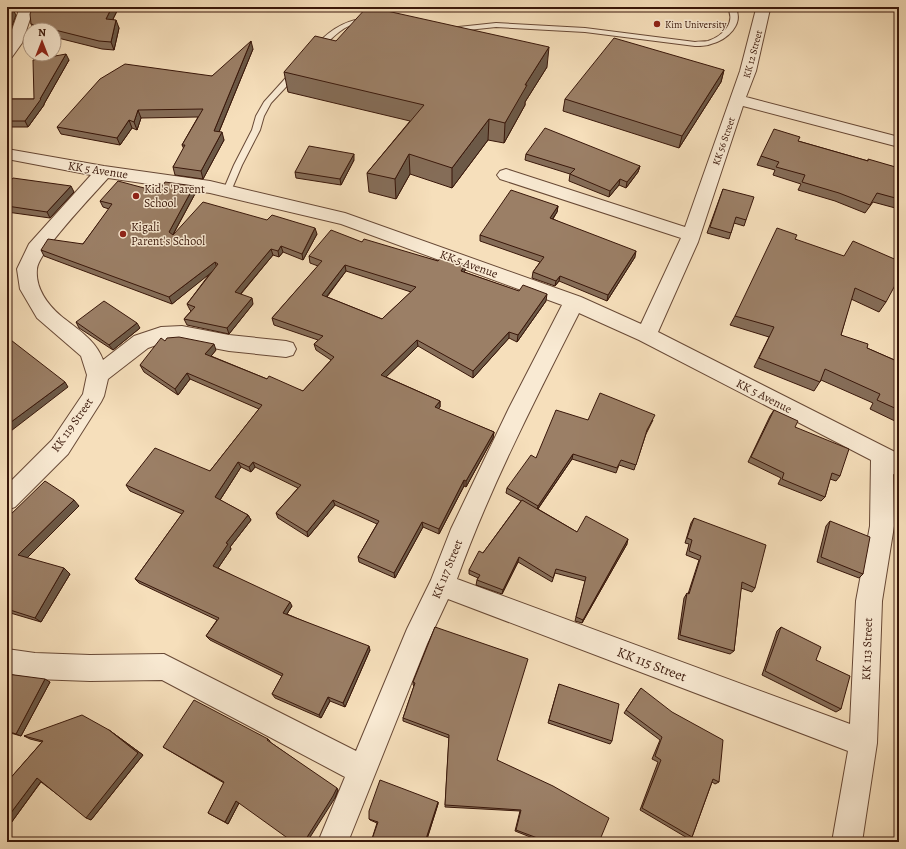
<svg xmlns="http://www.w3.org/2000/svg" width="906" height="849" viewBox="0 0 906 849" font-family="Alegreya,serif">
  <rect width="100%" height="100%" fill="#f6dfbb"/>
  <filter id="stains"><feTurbulence type="fractalNoise" baseFrequency=".005" numOctaves="4"/><feColorMatrix values="0 0 0 0 .2 0 0 0 0 .09 0 0 0 0 .02 0 0 0 .5 -.17"/></filter>
  <radialGradient id="worn" r=".72"><stop offset=".6" stop-color="#630" stop-opacity="0"/><stop offset="1" stop-color="#630" stop-opacity=".3"/></radialGradient>
  <g fill="none" stroke-linecap="round" stroke-linejoin="round">
    <defs>
      <g id="lane">
        <path d="M 727,7 L 735,7 C 745,24 727,40 711,44 C 706,46 700,46 695,46 L 585,32 L 496,27 L 449,32 L 445,30 L 449,28 L 496,23 L 585,28 L 695,42 C 699,41 704,42 708,41 C 723,36 737,22 727,7 Z"/>
        <path d="M 361,19 L 369,19 L 373,21 C 368,25 360,22 354,24 C 340,28 329,41 319,52 L 316,52 L 312,50 C 325,34 340,22 361,19 Z"/>
        <path d="M 292,71 L 295,71 L 299,73 L 271,103 L 264,116 L 260,130 L 242,165 L 231,191 L 230,193 L 224,193 L 223,191 L 234,165 L 252,130 L 256,116 L 264,102 Z"/>
      </g>
      <g id="street">
        <path d="M 20,7 L 34,7 L 22,43 L 12,57 L 7,58 L 7,44 Z"/>
        <path d="M 755,7 L 769,7 L 770,9 L 756,71 L 746,97 L 899,137 L 899,147 L 743,106 L 698,242 L 658,332 L 899,454 L 899,476 L 893,474 L 894,526 L 882,601 L 877,743 L 862,842 L 832,842 L 848,751 L 448,599 L 427,644 L 348,842 L 318,842 L 345,777 L 162,680 L 90,681 L 35,679 L 7,675 L 7,649 L 35,653 L 90,655 L 164,654 L 356,751 L 407,629 L 431,580 L 451,529 L 509,408 L 562,305 L 341,224 L 210,193 L 108,178 C 94,194 38,252 37,269 C 35,288 48,305 61,316 C 77,329 96,340 103,360 L 134,336 L 161,327 L 182,326 L 229,335 L 286,341 L 293,343 L 296,349 L 293,355 L 286,357 L 229,351 L 182,342 L 162,343 L 148,348 L 108,379 L 104,396 L 101,402 L 68,454 L 15,507 L 7,510 L 7,485 L 52,440 L 83,394 L 87,375 L 81,356 L 37,318 L 20,289 L 17,269 L 29,244 L 91,175 L 7,159 L 7,149 L 104,166 L 210,181 L 345,213 L 581,297 L 641,324 L 681,238 L 500,179 L 497,175 L 500,171 L 506,169 L 512,171 L 685,227 L 740,71 L 756,9 ZM 579,313 L 639,340 L 871,460 L 870,526 L 856,601 L 850,724 L 457,579 C 490,487 535,400 579,313 Z"/>
      </g>
    </defs>
    <!-- lane casing -->
    <use href="#lane" stroke="#684936" stroke-width="2"/>
    <!-- street casing -->
    <use href="#street" stroke="#684936" stroke-width="2"/>
    <!-- lane -->
    <use href="#lane" fill="#f9ead3" fill-rule="evenodd"/>
    <!-- street -->
    <use href="#street" fill="#f9ead3" fill-rule="evenodd"/>
  </g>
  <!-- wall -->
  <g fill="#856d58" stroke="#39170a" fill-rule="evenodd">
    <path d="M 33,7 L 119,7 L 113,19 L 119,28 L 114,50 L 102,49 L 54,37 L 54,30 L 34,30 L 31,24 Z"/>
    <path d="M 336,41 L 547,67 L 525,102 L 525,105 L 504,143 L 488,140 L 452,188 L 410,174 L 396,199 L 369,192 L 367,173 L 410,121 L 288,92 L 284,72 Z"/>
    <path d="M 253,49 L 219,132 L 224,140 L 203,179 L 175,175 L 173,167 L 184,149 L 182,145 L 198,117 L 141,118 L 137,130 L 132,128 L 120,145 L 61,134 L 57,127 L 212,76 Z"/>
    <path d="M 69,60 L 44,104 L 44,105 L 28,127 L 7,127 L 7,99 L 34,99 Z"/>
    <path d="M 724,70 L 721,82 L 679,148 L 563,111 L 565,99 Z"/>
    <path d="M 798,141 L 868,161 L 899,168 L 899,209 L 873,202 L 865,213 L 835,201 L 798,190 L 801,184 L 773,175 L 775,170 L 757,165 L 761,156 Z"/>
    <path d="M 526,154 L 640,166 L 638,172 L 626,188 L 619,185 L 609,197 L 569,181 L 570,174 L 525,160 Z"/>
    <path d="M 354,160 L 341,185 L 296,178 L 295,172 Z"/>
    <path d="M 7,185 L 74,192 L 50,218 L 7,212 Z"/>
    <path d="M 723,189 L 746,220 L 744,226 L 734,223 L 729,239 L 707,233 Z"/>
    <path d="M 159,192 L 196,192 L 174,233 L 317,234 L 303,260 L 283,252 L 279,257 L 273,255 L 241,294 L 253,304 L 229,334 L 187,325 L 184,319 L 191,311 L 190,310 L 187,304 L 211,272 L 172,304 L 44,256 L 41,250 L 83,244 L 109,209 L 103,207 L 100,201 Z"/>
    <path d="M 558,206 L 557,212 L 553,219 L 635,257 L 607,301 L 559,281 L 555,286 L 532,278 L 533,272 L 540,262 L 480,241 L 480,235 Z"/>
    <path d="M 795,239 L 886,302 L 879,312 L 851,299 L 841,335 L 867,348 L 899,362 L 899,423 L 870,409 L 873,403 L 821,380 L 814,391 L 754,367 L 769,337 L 730,325 L 735,316 Z"/>
    <path d="M 362,242 L 438,261 L 465,265 L 465,271 L 464,272 L 546,301 L 517,342 L 509,338 L 473,378 L 418,346 L 386,377 L 440,401 L 440,407 L 438,409 L 494,432 L 493,438 L 466,487 L 464,486 L 439,534 L 423,527 L 395,578 L 359,562 L 358,557 L 377,524 L 335,505 L 308,537 L 278,518 L 276,513 L 298,488 L 255,467 L 251,472 L 241,467 L 220,500 L 248,515 L 251,520 L 230,547 L 231,549 L 218,568 L 292,606 L 287,614 L 370,650 L 345,707 L 330,701 L 321,718 L 275,698 L 272,694 L 282,676 L 210,640 L 206,636 L 217,620 L 139,583 L 135,579 L 182,514 L 130,491 L 126,485 L 210,471 L 259,409 L 190,379 L 178,395 L 144,372 L 140,365 L 165,341 L 216,350 L 211,356 L 267,379 L 303,391 L 331,360 L 316,350 L 314,344 L 318,340 L 274,325 L 272,318 L 318,266 L 310,263 L 309,256 ZM 346,271 L 411,292 L 382,319 L 327,297 Z"/>
    <path d="M 76,322 L 140,328 L 113,350 L 79,328 Z"/>
    <path d="M 774,410 L 795,427 L 840,476 L 836,481 L 830,479 L 825,497 L 821,501 L 778,484 L 781,478 L 748,462 L 770,416 Z"/>
    <path d="M 588,420 L 653,420 L 646,434 L 634,470 L 619,465 L 616,473 L 572,459 L 538,509 L 577,532 L 627,544 L 582,623 L 575,621 L 585,581 L 555,573 L 552,582 L 518,562 L 502,594 L 476,585 L 477,580 L 478,578 L 469,574 L 469,570 L 483,553 L 521,501 L 506,493 L 507,488 L 536,458 Z"/>
    <path d="M 79,506 L 27,558 L 70,574 L 41,622 L 7,612 L 7,518 Z"/>
    <path d="M 694,518 L 755,588 L 752,592 L 741,588 L 734,651 L 730,654 L 678,639 L 684,598 L 687,593 L 688,594 L 699,560 L 686,555 L 689,544 L 685,543 L 691,523 Z"/>
    <path d="M 830,521 L 863,574 L 859,578 L 817,562 L 826,526 Z"/>
    <path d="M 435,627 L 497,760 L 599,842 L 543,842 L 515,831 L 520,811 L 445,807 L 449,738 L 403,721 L 403,718 L 414,686 L 413,685 L 413,682 Z"/>
    <path d="M 781,627 L 816,660 L 841,709 L 836,712 L 762,675 L 777,631 Z"/>
    <path d="M 7,674 L 50,682 L 21,736 L 7,732 Z"/>
    <path d="M 559,684 L 612,741 L 610,744 L 548,723 Z"/>
    <path d="M 641,688 L 719,782 L 715,784 L 712,782 L 692,837 L 689,839 L 640,810 L 658,762 L 652,759 L 660,740 L 624,713 Z"/>
    <path d="M 109,730 L 143,755 L 91,820 L 41,782 L 11,823 L 7,822 L 7,782 L 42,742 L 30,739 L 24,736 Z"/>
    <path d="M 268,739 L 270,741 L 270,742 L 338,790 L 335,798 L 239,803 L 228,824 L 208,813 L 224,783 L 163,747 Z"/>
    <path d="M 438,802 L 438,804 L 426,842 L 371,842 L 377,823 L 370,820 L 369,819 Z"/>
  </g>
  <!-- shaded-wall -->
  <g fill="#6c5947" stroke="#39170a">
    <path d="M 112,7 L 119,7 L 109,27 L 106,19 Z"/>
    <path d="M 12,8 L 16,15 L 9,34 L 7,37 L 7,23 Z"/>
    <path d="M 116,20 L 119,28 L 114,50 L 111,42 Z"/>
    <path d="M 251,41 L 253,49 L 216,139 L 214,131 Z"/>
    <path d="M 549,47 L 547,67 L 525,102 L 525,105 L 504,143 L 505,123 L 525,85 Z"/>
    <path d="M 66,54 L 69,60 L 44,104 L 44,105 L 28,127 L 25,121 L 40,99 Z"/>
    <path d="M 724,70 L 721,82 L 679,148 L 682,136 Z"/>
    <path d="M 138,110 L 141,118 L 137,130 L 134,122 Z"/>
    <path d="M 489,119 L 488,140 L 452,188 L 452,168 Z"/>
    <path d="M 129,120 L 132,128 L 120,145 L 117,138 Z"/>
    <path d="M 222,132 L 224,140 L 203,179 L 201,171 Z"/>
    <path d="M 354,154 L 354,160 L 341,185 L 340,179 Z"/>
    <path d="M 409,154 L 410,174 L 396,199 L 395,179 Z"/>
    <path d="M 640,166 L 638,172 L 626,188 L 627,182 Z"/>
    <path d="M 620,179 L 619,185 L 609,197 L 610,191 Z"/>
    <path d="M 71,186 L 74,192 L 50,218 L 47,212 Z"/>
    <path d="M 194,186 L 196,192 L 171,238 L 169,232 Z"/>
    <path d="M 558,206 L 557,212 L 549,224 L 550,218 Z"/>
    <path d="M 315,228 L 317,234 L 303,260 L 302,254 Z"/>
    <path d="M 281,246 L 283,252 L 279,257 L 278,251 Z"/>
    <path d="M 271,249 L 273,255 L 237,298 L 235,292 Z"/>
    <path d="M 636,251 L 635,257 L 607,301 L 608,295 Z"/>
    <path d="M 215,262 L 217,268 L 172,304 L 169,297 Z"/>
    <path d="M 345,265 L 346,271 L 323,301 L 322,295 Z"/>
    <path d="M 465,265 L 465,271 L 460,278 L 461,271 Z"/>
    <path d="M 560,276 L 559,281 L 555,286 L 556,281 Z"/>
    <path d="M 547,294 L 546,301 L 517,342 L 518,335 Z"/>
    <path d="M 252,298 L 253,304 L 229,334 L 227,328 Z"/>
    <path d="M 137,323 L 140,328 L 113,350 L 109,345 Z"/>
    <path d="M 509,332 L 509,338 L 473,378 L 473,371 Z"/>
    <path d="M 417,340 L 418,346 L 382,381 L 381,375 Z"/>
    <path d="M 214,344 L 216,350 L 208,360 L 205,354 Z"/>
    <path d="M 187,373 L 190,379 L 178,395 L 175,389 Z"/>
    <path d="M 65,382 L 68,387 L 7,434 L 7,425 Z"/>
    <path d="M 440,401 L 440,407 L 435,413 L 435,407 Z"/>
    <path d="M 494,432 L 493,438 L 466,487 L 466,481 Z"/>
    <path d="M 573,454 L 572,459 L 537,510 L 538,506 Z"/>
    <path d="M 238,462 L 241,467 L 218,503 L 215,497 Z"/>
    <path d="M 253,462 L 255,467 L 251,472 L 249,467 Z"/>
    <path d="M 464,480 L 464,486 L 439,534 L 439,529 Z"/>
    <path d="M 74,500 L 79,506 L 24,561 L 18,555 Z"/>
    <path d="M 333,500 L 335,505 L 308,537 L 307,532 Z"/>
    <path d="M 248,515 L 251,520 L 230,547 L 231,549 L 216,571 L 213,566 L 226,543 Z"/>
    <path d="M 422,522 L 423,527 L 395,578 L 394,573 Z"/>
    <path d="M 628,539 L 627,544 L 582,623 L 583,620 Z"/>
    <path d="M 519,557 L 518,562 L 502,594 L 503,590 Z"/>
    <path d="M 64,568 L 70,574 L 41,622 L 35,618 Z"/>
    <path d="M 290,602 L 292,606 L 285,617 L 283,613 Z"/>
    <path d="M 369,646 L 370,650 L 345,707 L 343,703 Z"/>
    <path d="M 45,679 L 50,682 L 21,736 L 16,734 Z"/>
    <path d="M 328,697 L 330,701 L 321,718 L 319,715 Z"/>
    <path d="M 109,730 L 143,755 L 91,820 L 86,818 Z"/>
    <path d="M 37,778 L 42,780 L 11,823 L 7,822 L 7,818 Z"/>
    <path d="M 337,788 L 338,790 L 335,798 L 307,842 L 304,842 Z"/>
    <path d="M 236,801 L 239,803 L 228,824 L 225,822 Z"/>
    <path d="M 438,802 L 438,804 L 426,842 L 425,842 Z"/>
  </g>
  <!-- building -->
  <g fill="#9b7f66" stroke="#39170a" fill-rule="evenodd">
    <path d="M 33,7 L 112,7 L 106,19 L 116,20 L 111,42 L 99,41 L 31,24 L 30,14 Z"/>
    <path d="M 367,7 L 369,7 L 549,47 L 525,85 L 527,85 L 505,123 L 489,119 L 452,168 L 409,154 L 395,179 L 367,173 L 424,105 L 284,72 L 315,36 L 336,41 Z"/>
    <path d="M 7,8 L 12,8 L 7,23 Z"/>
    <path d="M 614,38 L 724,70 L 682,136 L 565,99 Z"/>
    <path d="M 251,41 L 214,131 L 222,132 L 201,171 L 173,167 L 185,145 L 182,145 L 203,109 L 138,110 L 134,122 L 129,120 L 117,138 L 57,127 L 100,79 L 125,64 L 212,76 Z"/>
    <path d="M 66,54 L 40,99 L 41,99 L 25,121 L 7,121 L 7,99 L 34,99 L 33,60 Z"/>
    <path d="M 545,128 L 640,166 L 627,182 L 620,179 L 610,191 L 570,174 L 575,169 L 526,154 Z"/>
    <path d="M 774,129 L 800,137 L 798,141 L 868,161 L 868,159 L 899,168 L 899,199 L 877,193 L 870,205 L 839,193 L 802,182 L 805,175 L 776,167 L 779,162 L 761,156 Z"/>
    <path d="M 309,146 L 354,154 L 340,179 L 295,172 Z"/>
    <path d="M 13,178 L 71,186 L 47,212 L 7,206 L 7,185 Z"/>
    <path d="M 118,181 L 159,192 L 165,182 L 194,186 L 169,232 L 173,235 L 203,202 L 267,220 L 272,215 L 315,228 L 302,254 L 281,246 L 278,251 L 271,249 L 235,292 L 252,298 L 227,328 L 184,319 L 195,307 L 187,304 L 218,264 L 215,262 L 169,297 L 41,250 L 48,239 L 83,244 L 112,204 L 100,201 Z"/>
    <path d="M 723,189 L 754,197 L 746,220 L 736,217 L 731,233 L 710,227 Z"/>
    <path d="M 511,190 L 558,206 L 550,218 L 636,251 L 608,295 L 560,276 L 556,281 L 533,272 L 544,257 L 480,235 Z"/>
    <path d="M 777,228 L 797,235 L 795,239 L 844,256 L 853,241 L 899,261 L 899,278 L 886,302 L 855,288 L 841,335 L 868,344 L 867,348 L 899,362 L 899,410 L 877,400 L 880,394 L 825,369 L 820,382 L 759,358 L 774,327 L 735,316 Z"/>
    <path d="M 331,230 L 362,242 L 364,239 L 438,261 L 442,256 L 465,265 L 461,271 L 519,291 L 523,285 L 547,294 L 518,335 L 509,332 L 473,371 L 417,340 L 381,375 L 440,401 L 435,407 L 494,432 L 466,481 L 464,480 L 439,529 L 422,522 L 394,573 L 358,557 L 379,521 L 333,500 L 307,532 L 276,513 L 301,485 L 253,462 L 249,467 L 238,462 L 215,497 L 248,515 L 226,543 L 228,544 L 213,566 L 290,602 L 283,613 L 369,646 L 343,703 L 328,697 L 319,715 L 272,694 L 283,674 L 206,636 L 219,618 L 135,579 L 184,511 L 126,485 L 155,448 L 210,471 L 262,405 L 187,373 L 175,389 L 140,365 L 161,338 L 165,341 L 167,338 L 179,337 L 214,344 L 205,354 L 267,379 L 269,376 L 303,391 L 334,357 L 314,344 L 323,336 L 272,318 L 322,261 L 309,256 ZM 345,265 L 416,287 L 382,319 L 322,295 Z"/>
    <path d="M 104,301 L 137,323 L 109,345 L 76,322 Z"/>
    <path d="M 7,337 L 65,382 L 7,425 Z"/>
    <path d="M 600,393 L 655,415 L 647,430 L 636,465 L 621,460 L 617,468 L 573,454 L 538,506 L 507,488 L 531,455 L 536,458 L 556,410 L 588,420 Z"/>
    <path d="M 774,410 L 798,421 L 795,427 L 849,449 L 840,476 L 832,473 L 825,497 L 782,479 L 784,473 L 751,457 Z"/>
    <path d="M 45,481 L 74,500 L 18,555 L 64,568 L 35,618 L 7,609 L 7,518 Z"/>
    <path d="M 522,500 L 577,532 L 586,516 L 628,539 L 583,620 L 576,617 L 586,577 L 556,569 L 553,578 L 519,557 L 503,590 L 477,580 L 480,575 L 469,570 L 479,551 L 483,553 Z"/>
    <path d="M 694,518 L 766,545 L 755,588 L 742,582 L 734,651 L 680,635 L 687,593 L 689,594 L 701,556 L 689,551 L 692,540 L 687,538 Z"/>
    <path d="M 830,521 L 870,537 L 863,574 L 821,557 Z"/>
    <path d="M 435,627 L 528,659 L 497,760 L 553,786 L 609,818 L 599,842 L 548,842 L 516,830 L 521,810 L 445,805 L 449,735 L 403,718 L 415,683 L 413,682 Z"/>
    <path d="M 781,627 L 821,647 L 816,660 L 850,676 L 841,709 L 765,671 Z"/>
    <path d="M 7,674 L 45,679 L 16,734 L 7,731 Z"/>
    <path d="M 559,684 L 619,704 L 612,741 L 549,720 Z"/>
    <path d="M 641,688 L 672,712 L 723,740 L 719,782 L 713,779 L 692,837 L 642,808 L 661,760 L 655,756 L 662,737 L 626,710 Z"/>
    <path d="M 194,700 L 268,739 L 267,740 L 337,788 L 333,796 L 304,842 L 293,842 L 236,801 L 225,822 L 208,813 L 224,782 L 163,747 Z"/>
    <path d="M 82,715 L 109,730 L 138,753 L 86,818 L 37,778 L 7,818 L 7,782 L 43,741 L 24,736 Z"/>
    <path d="M 380,780 L 438,802 L 425,842 L 371,842 L 378,822 L 369,819 L 369,811 Z"/>
    <path d="M 220,839 L 225,842 L 218,842 Z"/>
  </g>
  <!-- markers -->
  <g fill="#8f2418" stroke="#f9ead3" stroke-width="1.5">
    <circle cx="657" cy="24" r="4"/>
    <circle cx="136" cy="196" r="4"/>
    <circle cx="123" cy="234" r="4"/>
  </g>
  <g text-anchor="middle" stroke-width="3" stroke-linejoin="round" paint-order="stroke">
    <!-- far-poi labels -->
    <g font-size="10" fill="#39170a" stroke="#f9ead3" text-anchor="start">
      <text x="665" y="28">Kim University</text>
    </g>
    <!-- far-street labels -->
    <g font-size="10" fill="#39170a" stroke="#f9ead3">
      <text transform="translate(752 54) rotate(-75)" y="4">KK 12 Street</text>
      <text transform="translate(723 141) rotate(-71)" y="4">KK 56 Street</text>
    </g>
    <!-- street labels -->
    <g font-size="12" fill="#39170a" stroke="#f9ead3">
      <text transform="translate(98 170) rotate(9)" y="4">KK 5 Avenue</text>
      <text transform="translate(469 264) rotate(20)" y="4">KK 5 Avenue</text>
      <text transform="translate(764 396) rotate(27)" y="4">KK 5 Avenue</text>
      <text transform="translate(72 425) rotate(-55)" y="4">KK 119 Street</text>
      <text transform="translate(447 569) rotate(-68)" y="4">KK 117 Street</text>
      <text transform="translate(867 649) rotate(-88)" y="4">KK 113 Street</text>
    </g>
    <!-- poi labels -->
    <g font-size="12" fill="#39170a" stroke="#f9ead3" text-anchor="start">
      <text x="144" y="193">Kid's 'Parent<tspan x="144" dy="14">School</tspan></text>
      <text x="131" y="231">Kigali<tspan x="131" dy="14">Parent's School</tspan></text>
    </g>
    <!-- near-street labels -->
    <g font-size="14" fill="#39170a" stroke="#f9ead3">
      <text transform="translate(652 664) rotate(21)" y="5">KK 115 Street</text>
    </g>
  </g>
  <!-- margin -->
  <rect width="906" height="849" fill="none" stroke="#f6dfbb" stroke-width="24"/>
  <rect x="8" y="8" width="890" height="833" fill="none" stroke="#39170a" stroke-width="2"/>
  <rect x="12" y="12" width="882" height="825" fill="none" stroke="#39170a"/>
  <!-- north arrow -->
  <g transform="translate(42 42)"><circle r="19" fill="#f9ead3" stroke="#ac9683"/>
  <path d="M0-3L7 15L0 10L-7 15Z" fill="#8f2418"/>
  <text y="-6" font-size="11" font-weight="bold" text-anchor="middle" fill="#39170a">N</text>
  </g>
  <rect width="100%" height="100%" filter="url(#stains)"/>
  <rect width="100%" height="100%" fill="url(#worn)"/>
</svg>
